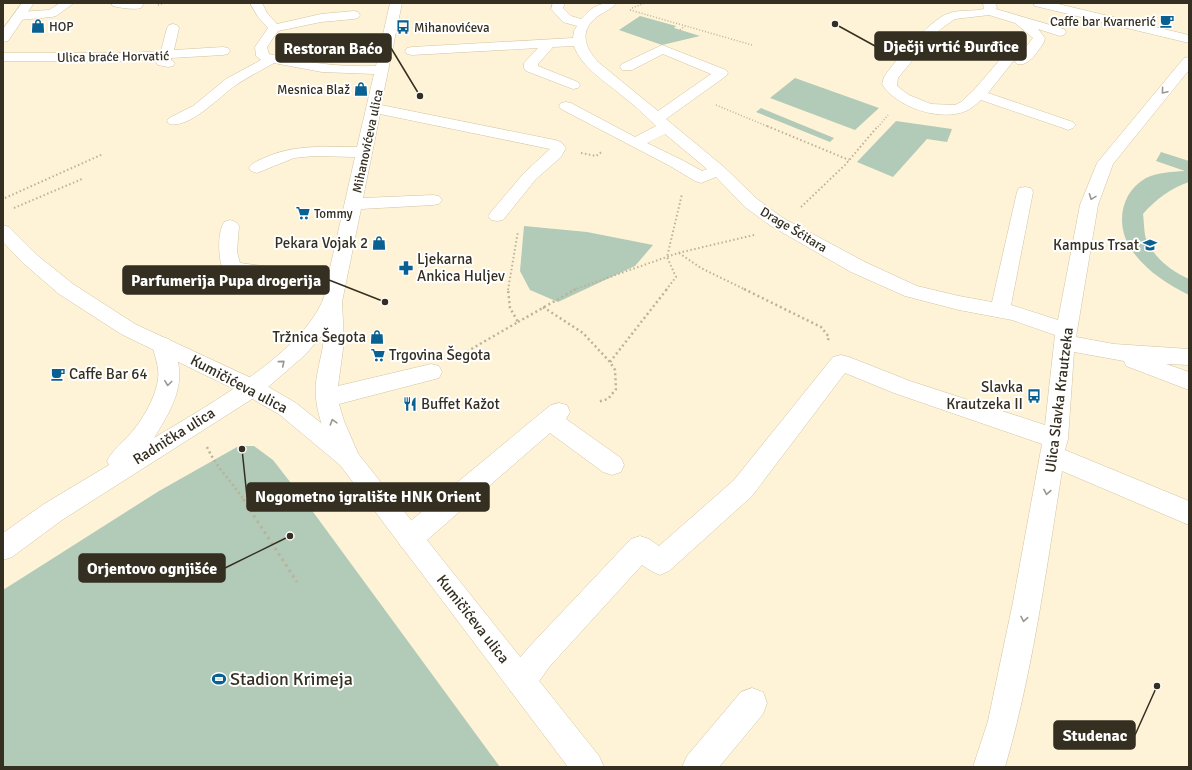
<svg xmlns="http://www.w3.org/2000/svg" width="1192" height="770" viewBox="0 0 1192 770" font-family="Signika,sans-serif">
  <rect width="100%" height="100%" fill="#fef3d7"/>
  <!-- green -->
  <g fill="#b2cab8">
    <path d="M 640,16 L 676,26 L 674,28 L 700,36 L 662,45 L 619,30 Z"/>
    <path d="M 795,78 L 879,108 L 855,130 L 770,98 Z"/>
    <path d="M 761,108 L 834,138 L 830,142 L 756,112 Z"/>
    <path d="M 896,121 L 952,129 L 947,142 L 927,139 L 893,177 L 857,162 Z"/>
    <path d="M 1161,152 L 1189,161 L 1189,182 C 1171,188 1155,200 1143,214 C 1144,222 1144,232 1146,239 C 1154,258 1171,271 1189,279 L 1189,295 C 1167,284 1148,272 1133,252 C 1115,228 1119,193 1146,178 C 1159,172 1171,172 1185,171 L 1156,161 Z"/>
    <path d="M 524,226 L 587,232 L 653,245 L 635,266 L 558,302 L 530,290 L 520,271 Z"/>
    <path d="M 246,446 L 254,446 L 273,460 L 308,505 L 500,767 L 3,767 L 3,590 L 159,491 L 237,447 Z"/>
  </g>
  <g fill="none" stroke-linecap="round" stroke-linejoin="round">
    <defs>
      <g id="minor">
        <path d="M 60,3 L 74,3 L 56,16 L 52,17 L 19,20 L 15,19 L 13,16 L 15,13 L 19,12 L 49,10 Z"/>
        <path d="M 111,3 L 142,3 L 143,5 L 141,8 C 133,10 121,8 113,6 Z"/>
        <path d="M 250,3 L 262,3 L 267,13 L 277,24 L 321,14 L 354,11 L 358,12 L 360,15 L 358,18 L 354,19 L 321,22 L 278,31 L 267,47 L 269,54 C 304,63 340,67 376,66 L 390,3 L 402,3 L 381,105 L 555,140 L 561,142 L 566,148 L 561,157 L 536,179 L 503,220 L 497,221 L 491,220 L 488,216 L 491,212 L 524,173 L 550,149 L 380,114 L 363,198 L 433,195 L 439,196 L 442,200 L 439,204 L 433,205 L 361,209 L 342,302 L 344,342 L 338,386 L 431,364 L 439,366 L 442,372 L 439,378 L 339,404 L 344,421 L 360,458 L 356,465 L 348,468 L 340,465 C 327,439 313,411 316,382 C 318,365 324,349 324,333 L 305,355 L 260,394 L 62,520 L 12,557 L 3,560 L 3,533 L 44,504 L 109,465 L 107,461 C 113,449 123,443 131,433 C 144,418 161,389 158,369 C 157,361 154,353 152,345 L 155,339 L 162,337 L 169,339 C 191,378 174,405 154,438 C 203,408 298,356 322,302 C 325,296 325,288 327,281 C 292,281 258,281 224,272 C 218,261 217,233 224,222 L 230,220 L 236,222 L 239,226 L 237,252 L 240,263 L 270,267 L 330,268 L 355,157 L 314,156 L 294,158 L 257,173 L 251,171 L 249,168 C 252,163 259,160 264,158 C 294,144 326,147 357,147 L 374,74 L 322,72 L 274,63 C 262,70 248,77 236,85 C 220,96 190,129 169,124 L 167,121 L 169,118 L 193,106 L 226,79 L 261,60 L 256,56 L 255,47 L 268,28 L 258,17 Z"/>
        <path d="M 553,3 L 565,3 L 563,8 L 571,16 L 581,19 C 594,6 597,3 616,3 C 612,9 604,12 598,16 C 579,30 584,47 598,62 L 658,111 L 711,74 L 663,54 L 632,70 L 622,70 L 620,67 L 622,64 L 662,45 L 726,70 L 728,73 L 726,76 L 666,119 L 724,167 L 757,199 L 783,218 L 865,262 L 917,286 L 959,296 L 992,302 L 1017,192 L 1019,188 L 1025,187 L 1031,188 L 1033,192 L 1011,305 L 1058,320 L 1080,205 L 1097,163 L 1184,58 L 1189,57 L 1189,70 L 1113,164 L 1098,205 L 1076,337 L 1114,344 L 1189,349 L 1189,365 L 1166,364 L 1189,372 L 1189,390 L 1126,366 L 1124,361 L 1074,352 L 1068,439 L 1065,450 L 1189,501 L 1189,525 L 1062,471 C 1046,570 1033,671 1005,767 L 973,767 L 988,721 L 1013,602 L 1042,444 L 894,393 L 845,373 L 752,496 L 669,571 L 660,575 L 651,571 L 642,565 L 550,666 L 532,691 L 521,695 L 510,691 L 506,680 L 510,669 L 530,646 L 631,539 L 640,536 L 649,539 L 659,546 L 734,480 L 833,357 L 841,355 L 849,357 L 910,381 L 1045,425 L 1055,335 L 1012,320 L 959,310 L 905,296 L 851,272 L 771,226 L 745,207 L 716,177 L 701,183 L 695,181 L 670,166 L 561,109 L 559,106 L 561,103 L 566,102 L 571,103 L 635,137 L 656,126 C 645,115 634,105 621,95 C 605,81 581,67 574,46 L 553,47 L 538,64 L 538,66 L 578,82 L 580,85 L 578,88 L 573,89 L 526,71 L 524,68 L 524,63 L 538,48 L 412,55 L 407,54 L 405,51 L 407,48 L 412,47 L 573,38 L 574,31 L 577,26 L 563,22 L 551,9 ZM 665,134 L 707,169 L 702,171 L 682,160 L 647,143 Z"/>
        <path d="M 983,3 L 995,3 L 997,7 L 996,9 L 1064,29 L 1066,32 L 1064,35 L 1060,36 L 1038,29 L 1045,38 L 1044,42 C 1038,51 1029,67 1017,64 L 1015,61 L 1033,38 L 1015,23 L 989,15 L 955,19 L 942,28 L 925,45 L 898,78 L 897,86 L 909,95 L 931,104 L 955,105 L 961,102 L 974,90 L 1003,56 L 1013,56 L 1015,59 L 988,93 L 1073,122 L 1076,125 L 1073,128 L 1068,130 L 1063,128 L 981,100 C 976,104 971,109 966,111 C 940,122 896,107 882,84 L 884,77 C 895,61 930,20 947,14 C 959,9 972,12 984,9 Z"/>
        <path d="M 1033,3 L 1054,3 L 1189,35 L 1189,43 L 1035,6 Z"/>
        <path d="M 173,24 L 177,25 L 179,28 L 174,50 L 223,47 L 228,48 L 230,51 L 228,54 L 223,55 L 171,58 L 171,60 L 175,63 L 173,66 L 168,67 L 158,65 L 156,62 L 157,59 L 131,61 L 3,61 L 3,53 L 131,53 L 161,51 L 167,28 L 169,25 Z"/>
        <path d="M 559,403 L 567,405 L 570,412 L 566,419 L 621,458 L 624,465 L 621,472 L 612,475 L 603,472 L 550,433 L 419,547 L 410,550 L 401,547 L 397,538 L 401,529 L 541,413 L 551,405 Z"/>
        <path d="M 752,688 L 763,692 L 767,703 L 763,714 L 719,767 L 682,767 L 687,756 L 741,692 Z"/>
      </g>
      <g id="major">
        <path d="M 22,3 L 34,3 L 8,41 L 3,42 L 3,29 Z"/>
        <path d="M 3,225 L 9,227 L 37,255 L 73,284 L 135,324 L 260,382 L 296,403 L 356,451 L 599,756 L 604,767 L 568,767 L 340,465 L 280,415 L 244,394 L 121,334 L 59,294 L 23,263 L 3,242 Z"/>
      </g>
    </defs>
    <!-- minor casing -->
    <use href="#minor" stroke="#d2c4a1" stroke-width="1"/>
    <!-- major casing -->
    <use href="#major" stroke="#d2c4a1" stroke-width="1"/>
    <!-- path-far3 -->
    <g stroke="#bbb29a" stroke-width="1.5" stroke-dasharray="1 2" stroke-linecap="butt">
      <path d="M 158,5 L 165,3"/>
      <path d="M 632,8 L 645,3"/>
      <path d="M 630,10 L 752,45"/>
      <path d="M 680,30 L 685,26"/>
      <path d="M 716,105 L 769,127"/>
      <path d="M 878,127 L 888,115"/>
    </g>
    <!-- path-far2 -->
    <g stroke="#bbb29a" stroke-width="2" stroke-dasharray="1.5 2.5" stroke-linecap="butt">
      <path d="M 767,126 L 849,160"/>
      <path d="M 581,153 L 596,156 L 603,151"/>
      <path d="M 5,198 L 103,154"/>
      <path d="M 801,207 L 845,165 L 878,126"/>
      <path d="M 14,208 L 82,179"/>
      <path d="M 679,253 L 701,268 L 746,290"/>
      <path d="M 508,290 L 518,231"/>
      <path d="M 573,290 L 678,253 L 754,235"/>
      <path d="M 666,290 L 676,277 L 667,257 L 682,194"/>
    </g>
    <!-- path-far1 -->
    <g stroke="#bbb29a" stroke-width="2.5" stroke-dasharray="2 3" stroke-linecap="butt">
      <path d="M 744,289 L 821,327 L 829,337 L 828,340"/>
      <path d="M 543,307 L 583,333 L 610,362 L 615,370 L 616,389 L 608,399 L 597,402"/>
      <path d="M 518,322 L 576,289"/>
      <path d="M 454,359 L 518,322 L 510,308 L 508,289"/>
      <path d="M 610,362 L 667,289"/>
      <path d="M 207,447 C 216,467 232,482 244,500"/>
    </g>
    <!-- path -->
    <path stroke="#bbb29a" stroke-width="3" stroke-dasharray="2.5 4" stroke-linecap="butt" d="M 243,499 L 297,582"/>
    <!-- minor -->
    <use href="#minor" fill="#fff" fill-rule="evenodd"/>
    <!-- major -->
    <use href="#major" fill="#fff" fill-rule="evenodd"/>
  </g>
  <!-- one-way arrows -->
  <defs><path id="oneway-chevron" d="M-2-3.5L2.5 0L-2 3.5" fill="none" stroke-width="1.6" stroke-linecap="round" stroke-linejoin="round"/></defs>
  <g stroke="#9a9790">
    <use href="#oneway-chevron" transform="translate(1164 91) rotate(130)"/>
    <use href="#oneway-chevron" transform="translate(1092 197) rotate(111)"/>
    <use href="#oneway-chevron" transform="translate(282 363) rotate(-40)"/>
    <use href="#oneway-chevron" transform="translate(168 383) rotate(97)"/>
    <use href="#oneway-chevron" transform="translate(333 422) rotate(-107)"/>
    <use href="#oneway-chevron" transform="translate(1047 492) rotate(100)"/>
    <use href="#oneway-chevron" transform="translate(1024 619) rotate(101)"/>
  </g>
  <!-- icons -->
  <defs>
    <symbol id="cafe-bare" viewBox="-9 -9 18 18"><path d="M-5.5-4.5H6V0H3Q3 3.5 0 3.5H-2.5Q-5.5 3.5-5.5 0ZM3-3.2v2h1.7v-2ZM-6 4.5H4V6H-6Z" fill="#096091" stroke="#fff" stroke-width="2.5" paint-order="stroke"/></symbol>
    <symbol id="shop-bare" viewBox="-9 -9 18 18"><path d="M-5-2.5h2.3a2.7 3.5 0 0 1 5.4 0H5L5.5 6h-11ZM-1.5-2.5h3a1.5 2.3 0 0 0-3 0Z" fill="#096091" stroke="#fff" stroke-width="2.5" paint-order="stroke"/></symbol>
    <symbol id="bus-bare" viewBox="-9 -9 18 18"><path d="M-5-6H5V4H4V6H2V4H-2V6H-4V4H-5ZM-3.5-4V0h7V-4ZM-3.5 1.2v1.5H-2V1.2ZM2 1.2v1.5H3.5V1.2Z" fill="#096091" stroke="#fff" stroke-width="2.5" paint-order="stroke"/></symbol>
    <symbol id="supermarket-bare" viewBox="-9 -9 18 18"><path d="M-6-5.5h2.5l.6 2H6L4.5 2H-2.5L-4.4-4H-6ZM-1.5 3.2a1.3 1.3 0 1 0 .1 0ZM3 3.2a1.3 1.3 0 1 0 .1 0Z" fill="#096091" stroke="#fff" stroke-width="2.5" paint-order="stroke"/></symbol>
    <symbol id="university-bare" viewBox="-9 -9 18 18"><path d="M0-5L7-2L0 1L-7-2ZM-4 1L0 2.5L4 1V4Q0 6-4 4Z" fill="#096091" stroke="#fff" stroke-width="2.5" paint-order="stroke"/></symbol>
    <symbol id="pharmacy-bare" viewBox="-9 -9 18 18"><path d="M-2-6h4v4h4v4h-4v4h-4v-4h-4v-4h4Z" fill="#096091" stroke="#fff" stroke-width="2.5" paint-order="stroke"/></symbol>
    <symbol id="restaurant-bare" viewBox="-9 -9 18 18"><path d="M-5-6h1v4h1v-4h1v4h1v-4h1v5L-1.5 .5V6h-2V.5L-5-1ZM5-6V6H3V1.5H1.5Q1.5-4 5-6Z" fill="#096091" stroke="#fff" stroke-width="2.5" paint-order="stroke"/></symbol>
    <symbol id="stadium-bare" viewBox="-9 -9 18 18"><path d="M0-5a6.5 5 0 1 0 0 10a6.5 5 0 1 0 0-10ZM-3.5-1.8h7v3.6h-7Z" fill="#096091" stroke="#fff" stroke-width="2.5" paint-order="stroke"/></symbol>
  </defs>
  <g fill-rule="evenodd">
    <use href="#cafe-bare" x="1157" y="11" width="20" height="20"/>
    <use href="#shop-bare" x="28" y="16" width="20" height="20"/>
    <use href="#bus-bare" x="393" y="17" width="20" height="20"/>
    <use href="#shop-bare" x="351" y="79" width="20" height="20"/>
    <use href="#supermarket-bare" x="293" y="203" width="20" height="20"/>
    <use href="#shop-bare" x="369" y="233" width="20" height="20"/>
    <use href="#university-bare" x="1140" y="235" width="20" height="20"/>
    <use href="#pharmacy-bare" x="396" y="258" width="20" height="20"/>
    <use href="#shop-bare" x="367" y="327" width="20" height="20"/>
    <use href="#supermarket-bare" x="368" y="345" width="20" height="20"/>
    <use href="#cafe-bare" x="48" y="364" width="20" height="20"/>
    <use href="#bus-bare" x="1024" y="386" width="20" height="20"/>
    <use href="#restaurant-bare" x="400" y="394" width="20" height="20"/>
    <use href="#stadium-bare" x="209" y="669" width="20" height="20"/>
  </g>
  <g text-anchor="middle" stroke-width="4" stroke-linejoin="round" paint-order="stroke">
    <!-- far-poi labels -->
    <g font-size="13" fill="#342f21" stroke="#fff" text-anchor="start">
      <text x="1156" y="26" text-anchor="end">Caffe bar Kvarnerić</text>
      <text x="49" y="31">HOP</text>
      <text x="414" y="32">Mihanovićeva</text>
      <text x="350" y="94" text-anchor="end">Mesnica Blaž</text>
      <text x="314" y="218">Tommy</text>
    </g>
    <!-- far-street labels -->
    <g font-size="13" fill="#342f21" stroke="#fff">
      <text transform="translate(113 56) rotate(-1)" y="5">Ulica braće Horvatić</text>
      <text transform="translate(367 141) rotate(-78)" y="5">Mihanovićeva ulica</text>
      <text transform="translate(794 229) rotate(31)" y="5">Drage Šćitara</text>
    </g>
    <!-- poi labels -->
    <g font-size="15" fill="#342f21" stroke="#fff" text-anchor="end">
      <text x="368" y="248">Pekara Vojak 2</text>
      <text x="1139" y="250">Kampus Trsat</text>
      <text x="417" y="264" text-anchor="start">Ljekarna<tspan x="417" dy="17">Ankica Huljev</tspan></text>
      <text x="366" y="342">Tržnica Šegota</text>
      <text x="389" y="360" text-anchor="start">Trgovina Šegota</text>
      <text x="69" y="379" text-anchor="start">Caffe Bar 64</text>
      <text x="1023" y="392">Slavka<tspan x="1023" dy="17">Krautzeka II</tspan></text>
      <text x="421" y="409" text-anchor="start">Buffet Kažot</text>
    </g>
    <!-- street labels -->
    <g font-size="15" fill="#342f21" stroke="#fff">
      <text transform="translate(239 384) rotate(28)" y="5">Kumičićeva ulica</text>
      <text transform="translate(1059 400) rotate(-83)" y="5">Ulica Slavka Krautzeka</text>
      <text transform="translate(174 436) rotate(-32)" y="5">Radnička ulica</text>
      <text transform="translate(473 619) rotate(52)" y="5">Kumičićeva ulica</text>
    </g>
    <!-- near-poi labels -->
    <g font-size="18" fill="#342f21" stroke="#fff" text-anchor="start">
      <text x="230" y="685">Stadion Krimeja</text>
    </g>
  </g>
  <!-- callouts -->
  <path fill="none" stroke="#342f21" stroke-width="1.5" d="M835 24L875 46M420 96L391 48M385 302L329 280M242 449L247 497M290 536L225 568M1157 686L1135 735"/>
  <g fill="#342f21" stroke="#fff" stroke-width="1.5">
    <circle cx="835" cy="24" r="4"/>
    <circle cx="420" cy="96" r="4"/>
    <circle cx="385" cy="302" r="4"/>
    <circle cx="242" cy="449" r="4"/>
    <circle cx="290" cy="536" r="4"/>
    <circle cx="1157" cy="686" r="4"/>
  </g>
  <g fill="#342f21" stroke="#342f21" stroke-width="1.5">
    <rect x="875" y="32" width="151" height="28" rx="4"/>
    <rect x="276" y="34" width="115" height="28" rx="4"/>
    <rect x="123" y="266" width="206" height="28" rx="4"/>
    <rect x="247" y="483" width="242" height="28" rx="4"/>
    <rect x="79" y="554" width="146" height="28" rx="4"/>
    <rect x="1054" y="721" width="81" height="28" rx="4"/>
  </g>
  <g font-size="16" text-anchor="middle" font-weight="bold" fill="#fff">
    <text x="951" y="52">Dječji vrtić Đurđice</text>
    <text x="333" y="54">Restoran Baćo</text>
    <text x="226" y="286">Parfumerija Pupa drogerija</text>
    <text x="368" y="502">Nogometno igralište HNK Orient</text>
    <text x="152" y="574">Orjentovo ognjišće</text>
    <text x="1095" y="741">Studenac</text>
  </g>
  <!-- border -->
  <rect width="1192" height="770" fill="none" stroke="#342f21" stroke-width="8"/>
</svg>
